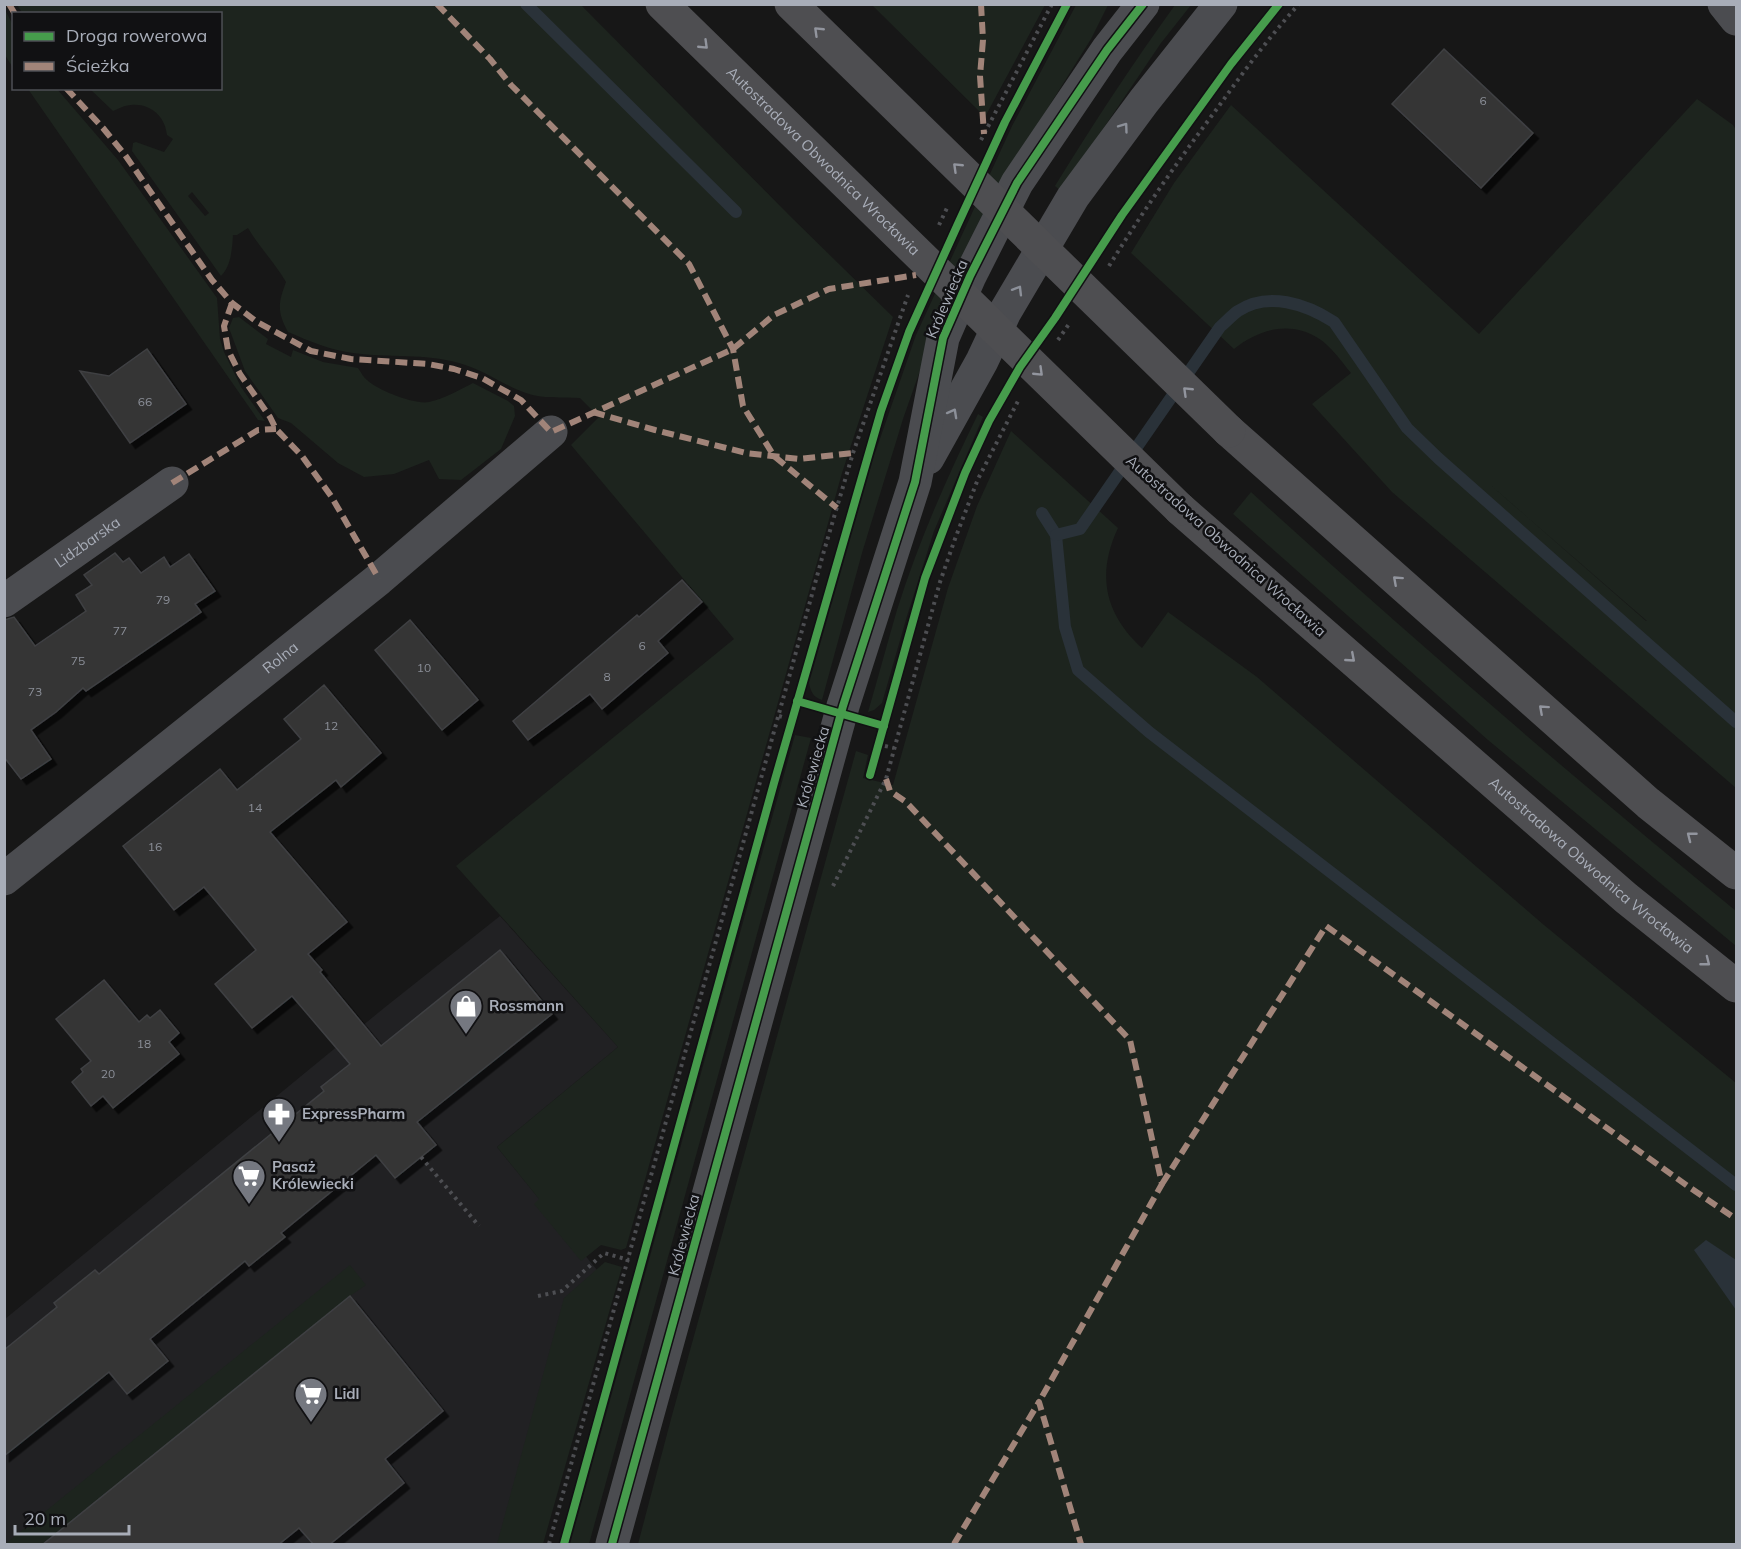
<svg xmlns="http://www.w3.org/2000/svg" width="1741" height="1549" viewBox="0 0 1741 1549" font-family="Mulish,sans-serif">
  <defs>
    <filter id="shadow"><feDropShadow dx="5.5" dy="5.5" stdDeviation="0" flood-color="#0009"/></filter>
  </defs>
  <rect width="100%" height="100%" fill="#171717"/>
  <!-- built -->
  <path fill="#212123" d="M 500,916 L 618,1047 L 497,1147 L 601,1275 L 527,1544 L 5,1544 L 5,1319 L 384,1008 Z"/>
  <!-- green -->
  <g fill="#1d241e" fill-rule="evenodd">
    <path d="M 17,5 L 581,5 L 790,216 L 893,317 L 842,473 L 626,1248 L 621,1250 L 601,1245 L 581,1261 L 534,1204 L 539,1199 L 497,1147 L 618,1047 L 456,866 L 734,639 L 571,445 L 599,417 L 580,398 C 562,397 543,399 526,393 C 503,385 484,370 459,363 C 424,353 389,358 353,353 C 330,350 309,341 288,332 C 277,312 278,303 286,282 C 275,263 259,247 248,228 L 237,235 L 233,235 C 232,250 231,266 221,276 L 132,151 L 133,143 L 136,142 L 164,152 L 173,139 L 167,135 C 165,116 150,103 131,105 C 125,105 118,109 113,111 L 90,89 L 220,88 L 220,14 L 23,14 ZM 192,192 L 209,213 L 205,216 L 188,196 Z"/>
    <path d="M 872,5 L 1045,5 L 985,117 Z"/>
    <path d="M 1076,5 L 1108,5 L 1091,39 L 1026,143 L 923,362 L 903,419 L 862,553 L 822,700 C 813,697 811,692 809,683 L 874,456 L 916,335 L 1012,126 Z"/>
    <path d="M 1175,5 L 1191,5 L 1161,43 L 1061,191 L 1055,186 C 1093,124 1133,63 1175,5 Z"/>
    <path d="M 5,10 L 13,25 L 13,68 L 5,55 Z"/>
    <path d="M 28,89 L 57,89 L 118,160 L 217,298 L 220,339 L 224,352 L 241,387 L 265,421 L 258,420 Z"/>
    <path d="M 1697,99 L 1733,125 L 1736,130 L 1736,788 L 1392,492 L 1312,404 L 1351,373 C 1341,361 1331,346 1318,338 C 1289,320 1258,330 1234,349 L 1131,253 L 1174,183 L 1231,105 L 1479,334 ZM 1487,482 L 1647,621 L 1646,621 Z"/>
    <path d="M 239,317 L 268,339 L 266,344 L 291,357 L 293,350 L 323,362 L 358,368 C 361,372 363,377 367,380 C 377,390 415,405 429,402 C 444,399 459,390 473,383 L 508,401 L 514,406 L 515,416 L 501,449 L 461,480 L 439,479 L 429,460 L 394,474 L 364,477 L 338,463 L 291,423 L 278,418 L 245,371 L 229,328 L 233,318 Z"/>
    <path d="M 978,414 L 983,417 L 934,531 L 907,616 L 882,703 L 874,710 L 868,712 C 878,678 887,644 897,610 C 918,543 947,477 978,414 Z"/>
    <path d="M 1011,431 L 1118,528 C 1096,575 1105,614 1142,648 L 1168,612 L 1257,677 L 1544,925 L 1736,1083 L 1736,1544 L 638,1544 L 671,1419 L 856,751 L 868,755 L 863,778 L 893,785 L 948,588 L 977,506 Z"/>
    <path d="M 1251,492 C 1409,636 1571,776 1736,911 L 1736,946 L 1488,740 L 1233,514 Z"/>
    <path d="M 795,735 L 811,738 L 589,1544 L 570,1544 Z"/>
    <path d="M 605,1262 L 622,1267 L 543,1544 L 497,1544 L 564,1298 Z"/>
    <path d="M 350,1265 L 366,1285 L 350,1296 L 42,1544 L 5,1544 Z"/>
  </g>
  <!-- water -->
  <path fill="#2a3239" d="M 1706,1240 L 1736,1260 L 1736,1310 L 1694,1250 Z"/>
  <g fill="none" stroke-linecap="round" stroke-linejoin="round">
    <!-- stream -->
    <g stroke="#2a3239" stroke-width="12">
      <path d="M 526,4 L 736,212"/>
      <path d="M 1042,513 L 1056,535 L 1065,627 L 1078,670 L 1149,732 L 1736,1185"/>
      <path d="M 1056,535 L 1080,529 L 1220,327 C 1226,322 1231,316 1238,311 C 1268,291 1306,304 1334,322 L 1407,428 L 1438,458 L 1736,722"/>
    </g>
  </g>
  <!-- building -->
  <g fill="#353536" stroke="#3f4043" stroke-width="1.5" filter="url(#shadow)">
    <path d="M 1444,49 L 1533,133 L 1481,188 L 1392,104 Z"/>
    <path d="M 147,349 L 186,404 L 130,443 L 80,371 L 109,376 Z"/>
    <path d="M 115,553 L 123,562 L 129,558 L 141,573 L 164,557 L 170,567 L 189,554 L 215,591 L 195,604 L 201,612 L 86,691 L 83,688 L 56,712 L 31,730 L 51,759 L 21,779 L 4,757 L 4,620 L 14,617 L 35,646 L 86,611 L 76,595 L 92,585 L 84,575 Z"/>
    <path d="M 682,580 L 702,602 L 658,641 L 668,653 L 602,709 L 590,694 L 528,740 L 513,721 L 637,615 L 639,617 Z"/>
    <path d="M 410,620 L 478,700 L 442,730 L 375,650 Z"/>
    <path d="M 324,685 L 381,753 L 341,787 L 336,780 L 270,832 L 347,922 L 308,954 L 322,970 L 320,972 L 381,1046 L 500,950 L 552,1014 L 417,1122 L 436,1145 L 395,1178 L 376,1155 L 281,1233 L 285,1237 L 249,1266 L 245,1261 L 150,1339 L 168,1361 L 127,1394 L 109,1372 L 4,1456 L 4,1350 L 57,1307 L 54,1303 L 95,1270 L 99,1274 L 324,1091 L 321,1087 L 350,1064 L 292,996 L 252,1028 L 215,984 L 256,950 L 204,887 L 174,910 L 123,846 L 220,769 L 237,790 L 301,739 L 284,719 Z"/>
    <path d="M 104,980 L 139,1022 L 147,1015 L 150,1018 L 160,1010 L 179,1033 L 169,1042 L 179,1054 L 113,1108 L 103,1096 L 91,1106 L 72,1082 L 83,1072 L 81,1069 L 91,1061 L 56,1019 Z"/>
    <path d="M 350,1296 L 443,1411 L 385,1459 L 404,1483 L 329,1545 L 314,1545 L 299,1528 L 278,1545 L 42,1545 Z"/>
  </g>
  <g fill="none" stroke-linecap="round" stroke-linejoin="round">
    <!-- path -->
    <g stroke="#4d4e52" stroke-width="4" stroke-dasharray="3 4.5" stroke-linecap="butt">
      <path d="M 981,140 L 1052,4"/>
      <path d="M 939,225 L 947,208"/>
      <path d="M 1109,266 C 1143,211 1180,158 1219,106 C 1244,71 1270,36 1299,4"/>
      <path d="M 1058,340 L 1069,324"/>
      <path d="M 779,716 L 786,718"/>
      <path d="M 885,746 L 894,748"/>
      <path d="M 833,886 L 886,779 L 940,582 L 955,539 L 978,479 L 1018,401"/>
      <path d="M 421,1157 L 479,1226"/>
      <path d="M 538,1296 L 562,1291 L 604,1253 L 629,1260"/>
      <path d="M 549,1544 L 824,551 L 853,453 L 908,295"/>
    </g>
    <!-- minor -->
    <g stroke="#4b4c50" stroke-width="33">
      <path id="s1" d="M 4,601 L 172,483"/>
      <path id="s2" d="M 4,879 L 379,579 L 551,432"/>
    </g>
    <!-- tertiary -->
    <g stroke="#4b4c50" stroke-width="33">
      <path d="M 1724,4 L 1736,19"/>
      <path d="M 928,458 L 982,361 L 1005,312 L 1073,197 L 1144,101 L 1221,4"/>
      <path d="M 612,1544 L 843,706 L 915,482 L 943,338 L 970,276 L 1017,183 L 1107,50 L 1143,4"/>
    </g>
    <!-- motorway -->
    <g stroke="#4e4e51" stroke-width="33">
      <path d="M 1229,431 L 1648,803 L 1736,873"/>
      <path id="s3" d="M 1180,509 L 1626,898 L 1736,986"/>
    </g>
    <!-- motorway-bridge -->
    <g stroke="#4e4e51" stroke-width="33">
      <path id="s4" d="M 662,4 L 1180,509"/>
      <path d="M 791,4 L 1229,431"/>
    </g>
    <!-- quiet -->
    <g stroke="#a18479" stroke-width="6" stroke-dasharray="12 6" stroke-linecap="butt">
      <path d="M 9,4 L 15,14"/>
      <path d="M 437,4 L 490,59 L 511,85 L 689,264 L 733,349 L 743,406 L 774,456 L 837,508"/>
      <path d="M 981,4 L 983,40 L 980,76 L 984,134"/>
      <path d="M 66,88 L 103,128 L 125,155 L 212,280 L 232,303 L 257,322 L 311,351 L 351,359 L 428,364 L 454,369 L 482,378 L 521,400 L 551,432 L 733,349 L 774,315 L 829,289 L 916,275"/>
      <path d="M 232,303 L 224,326 L 228,350 L 240,374 L 270,417 L 276,429 L 302,456 L 331,496 L 379,579"/>
      <path d="M 593,412 L 655,430 L 746,453 L 799,459 L 853,453"/>
      <path d="M 172,483 L 258,430 L 276,429"/>
      <path d="M 886,779 L 890,791 L 906,802 L 1130,1040 L 1162,1184 L 1039,1402"/>
      <path d="M 1162,1184 L 1326,926 L 1689,1187 L 1736,1219"/>
      <path d="M 954,1544 L 1039,1402 L 1081,1544"/>
    </g>
    <defs>
      <g id="cycleway">
        <path d="M 797,701 L 884,726"/>
        <path d="M 870,775 L 925,578 L 965,473 L 989,421 L 1020,367 L 1055,318 L 1122,215 L 1231,64 L 1279,4"/>
        <path d="M 564,1544 L 774,783 L 881,411 L 909,332 L 957,226 L 1005,122 L 1067,4"/>
        <path d="M 612,1544 L 843,706 L 915,482 L 943,338 L 970,276 L 1017,183 L 1107,50 L 1143,4"/>
      </g>
    </defs>
    <!-- cycleway casing -->
    <use href="#cycleway" stroke="#111113" stroke-width="11"/>
    <!-- cycleway -->
    <use href="#cycleway" stroke="#469c4c" stroke-width="8"/>
  </g>
  <!-- one-way arrows -->
  <defs><path id="oneway-chevron" d="M-2-3.5L2.5 0L-2 3.5" fill="none" stroke-width="1.6" stroke-linecap="round" stroke-linejoin="round" transform="scale(1.5)"/></defs>
  <g stroke="#92959e">
    <use href="#oneway-chevron" transform="translate(818 31) rotate(-136)"/>
    <use href="#oneway-chevron" transform="translate(704 45) rotate(44)"/>
    <use href="#oneway-chevron" transform="translate(957 167) rotate(-136)"/>
    <use href="#oneway-chevron" transform="translate(1039 372) rotate(44)"/>
    <use href="#oneway-chevron" transform="translate(1187 391) rotate(-136)"/>
    <use href="#oneway-chevron" transform="translate(1397 580) rotate(-138)"/>
    <use href="#oneway-chevron" transform="translate(1351 658) rotate(41)"/>
    <use href="#oneway-chevron" transform="translate(1543 709) rotate(-138)"/>
    <use href="#oneway-chevron" transform="translate(1691 836) rotate(-142)"/>
    <use href="#oneway-chevron" transform="translate(1706 962) rotate(38)"/>
  </g>
  <g stroke="#8c9099">
    <use href="#oneway-chevron" transform="translate(1124 127) rotate(-54)"/>
    <use href="#oneway-chevron" transform="translate(1018 290) rotate(-59)"/>
    <use href="#oneway-chevron" transform="translate(953 413) rotate(-61)"/>
  </g>
  <!-- icons -->
  <defs>
    <symbol id="shop-pin" viewBox="-11 -11 22 30"><path d="M0 17L-7.5 6A9.5 9.5 0 1 1 7.5 6Z" fill="#757880" stroke="#111113"/><path d="M-5-2.5h2.3a2.7 3.5 0 0 1 5.4 0H5L5.5 6h-11ZM-1.5-2.5h3a1.5 2.3 0 0 0-3 0Z" fill="#fff"/></symbol>
    <symbol id="pharmacy-pin" viewBox="-11 -11 22 30"><path d="M0 17L-7.5 6A9.5 9.5 0 1 1 7.5 6Z" fill="#757880" stroke="#111113"/><path d="M-2-6h4v4h4v4h-4v4h-4v-4h-4v-4h4Z" fill="#fff"/></symbol>
    <symbol id="supermarket-pin" viewBox="-11 -11 22 30"><path d="M0 17L-7.5 6A9.5 9.5 0 1 1 7.5 6Z" fill="#757880" stroke="#111113"/><path d="M-6-5.5h2.5l.6 2H6L4.5 2H-2.5L-4.4-4H-6ZM-1.5 3.2a1.3 1.3 0 1 0 .1 0ZM3 3.2a1.3 1.3 0 1 0 .1 0Z" fill="#fff"/></symbol>
  </defs>
  <g fill-rule="evenodd">
    <use href="#shop-pin" x="447" y="987" width="38" height="52"/>
    <use href="#pharmacy-pin" x="260" y="1095" width="38" height="52"/>
    <use href="#supermarket-pin" x="230" y="1157" width="38" height="52"/>
    <use href="#supermarket-pin" x="292" y="1375" width="38" height="52"/>
  </g>
  <g text-anchor="middle" stroke-width="5" stroke-linejoin="round" paint-order="stroke">
    <!-- number labels -->
    <g font-size="12" fill="#8b8f98">
      <text x="1483" y="105">6</text>
      <text x="145" y="406">66</text>
      <text x="163" y="604">79</text>
      <text x="120" y="635">77</text>
      <text x="642" y="650">6</text>
      <text x="78" y="665">75</text>
      <text x="424" y="672">10</text>
      <text x="607" y="681">8</text>
      <text x="35" y="696">73</text>
      <text x="331" y="730">12</text>
      <text x="255" y="812">14</text>
      <text x="155" y="851">16</text>
      <text x="144" y="1048">18</text>
      <text x="108" y="1078">20</text>
    </g>
    <!-- street labels -->
    <g font-size="15" fill="#a8adb8" stroke="#111113">
      <text dy="5" stroke="none"><textPath href="#s4" startOffset="225">Autostradowa Obwodnica Wrocławia</textPath></text>
      <text transform="translate(947 299) rotate(-67)" y="5">Królewiecka</text>
      <text dy="5" stroke="none"><textPath href="#s1" startOffset="102">Lidzbarska</textPath></text>
      <text transform="translate(1226 546) rotate(42)" y="5">Autostradowa Obwodnica Wrocławia</text>
      <text dy="5" stroke="none"><textPath href="#s2" startOffset="354">Rolna</textPath></text>
      <text transform="translate(813 767) rotate(-74)" y="5">Królewiecka</text>
      <text dy="5" stroke="none"><textPath href="#s3" startOffset="544">Autostradowa Obwodnica Wrocławia</textPath></text>
      <text transform="translate(684 1235) rotate(-75)" y="5">Królewiecka</text>
    </g>
    <!-- poi labels -->
    <g font-size="15" font-weight="bold" fill="#a8adb8" stroke="#111113" text-anchor="start">
      <text x="489" y="1011">Rossmann</text>
      <text x="302" y="1119">ExpressPharm</text>
      <text x="272" y="1172">Pasaż<tspan x="272" dy="17">Królewiecki</tspan></text>
      <text x="334" y="1399">Lidl</text>
    </g>
  </g>
  <!-- border -->
  <rect width="1741" height="1549" fill="none" stroke="#a8adb8" stroke-width="12"/>
  <!-- legend -->
  <rect x="12" y="12" width="210" height="78" fill="#111113" stroke="#4d4f55" stroke-width="1.5"/>
  <rect x="24" y="32" width="30" height="9" fill="#469c4c" stroke="#4d4f55" stroke-width="1.5"/>
  <text x="66" y="42" font-size="18" fill="#a8adb8">Droga rowerowa</text>
  <rect x="24" y="62" width="30" height="9" fill="#a18479" stroke="#4d4f55" stroke-width="1.5"/>
  <text x="66" y="72" font-size="18" fill="#a8adb8">Ścieżka</text>
  <!-- scale -->
  <path d="M15 1525v9h114v-9" fill="none" stroke="#a8adb8" stroke-width="3"/>
  <text x="24" y="1525" font-size="18" fill="#a8adb8" stroke="#111113" stroke-width="4.5" paint-order="stroke">20 m</text>
</svg>
